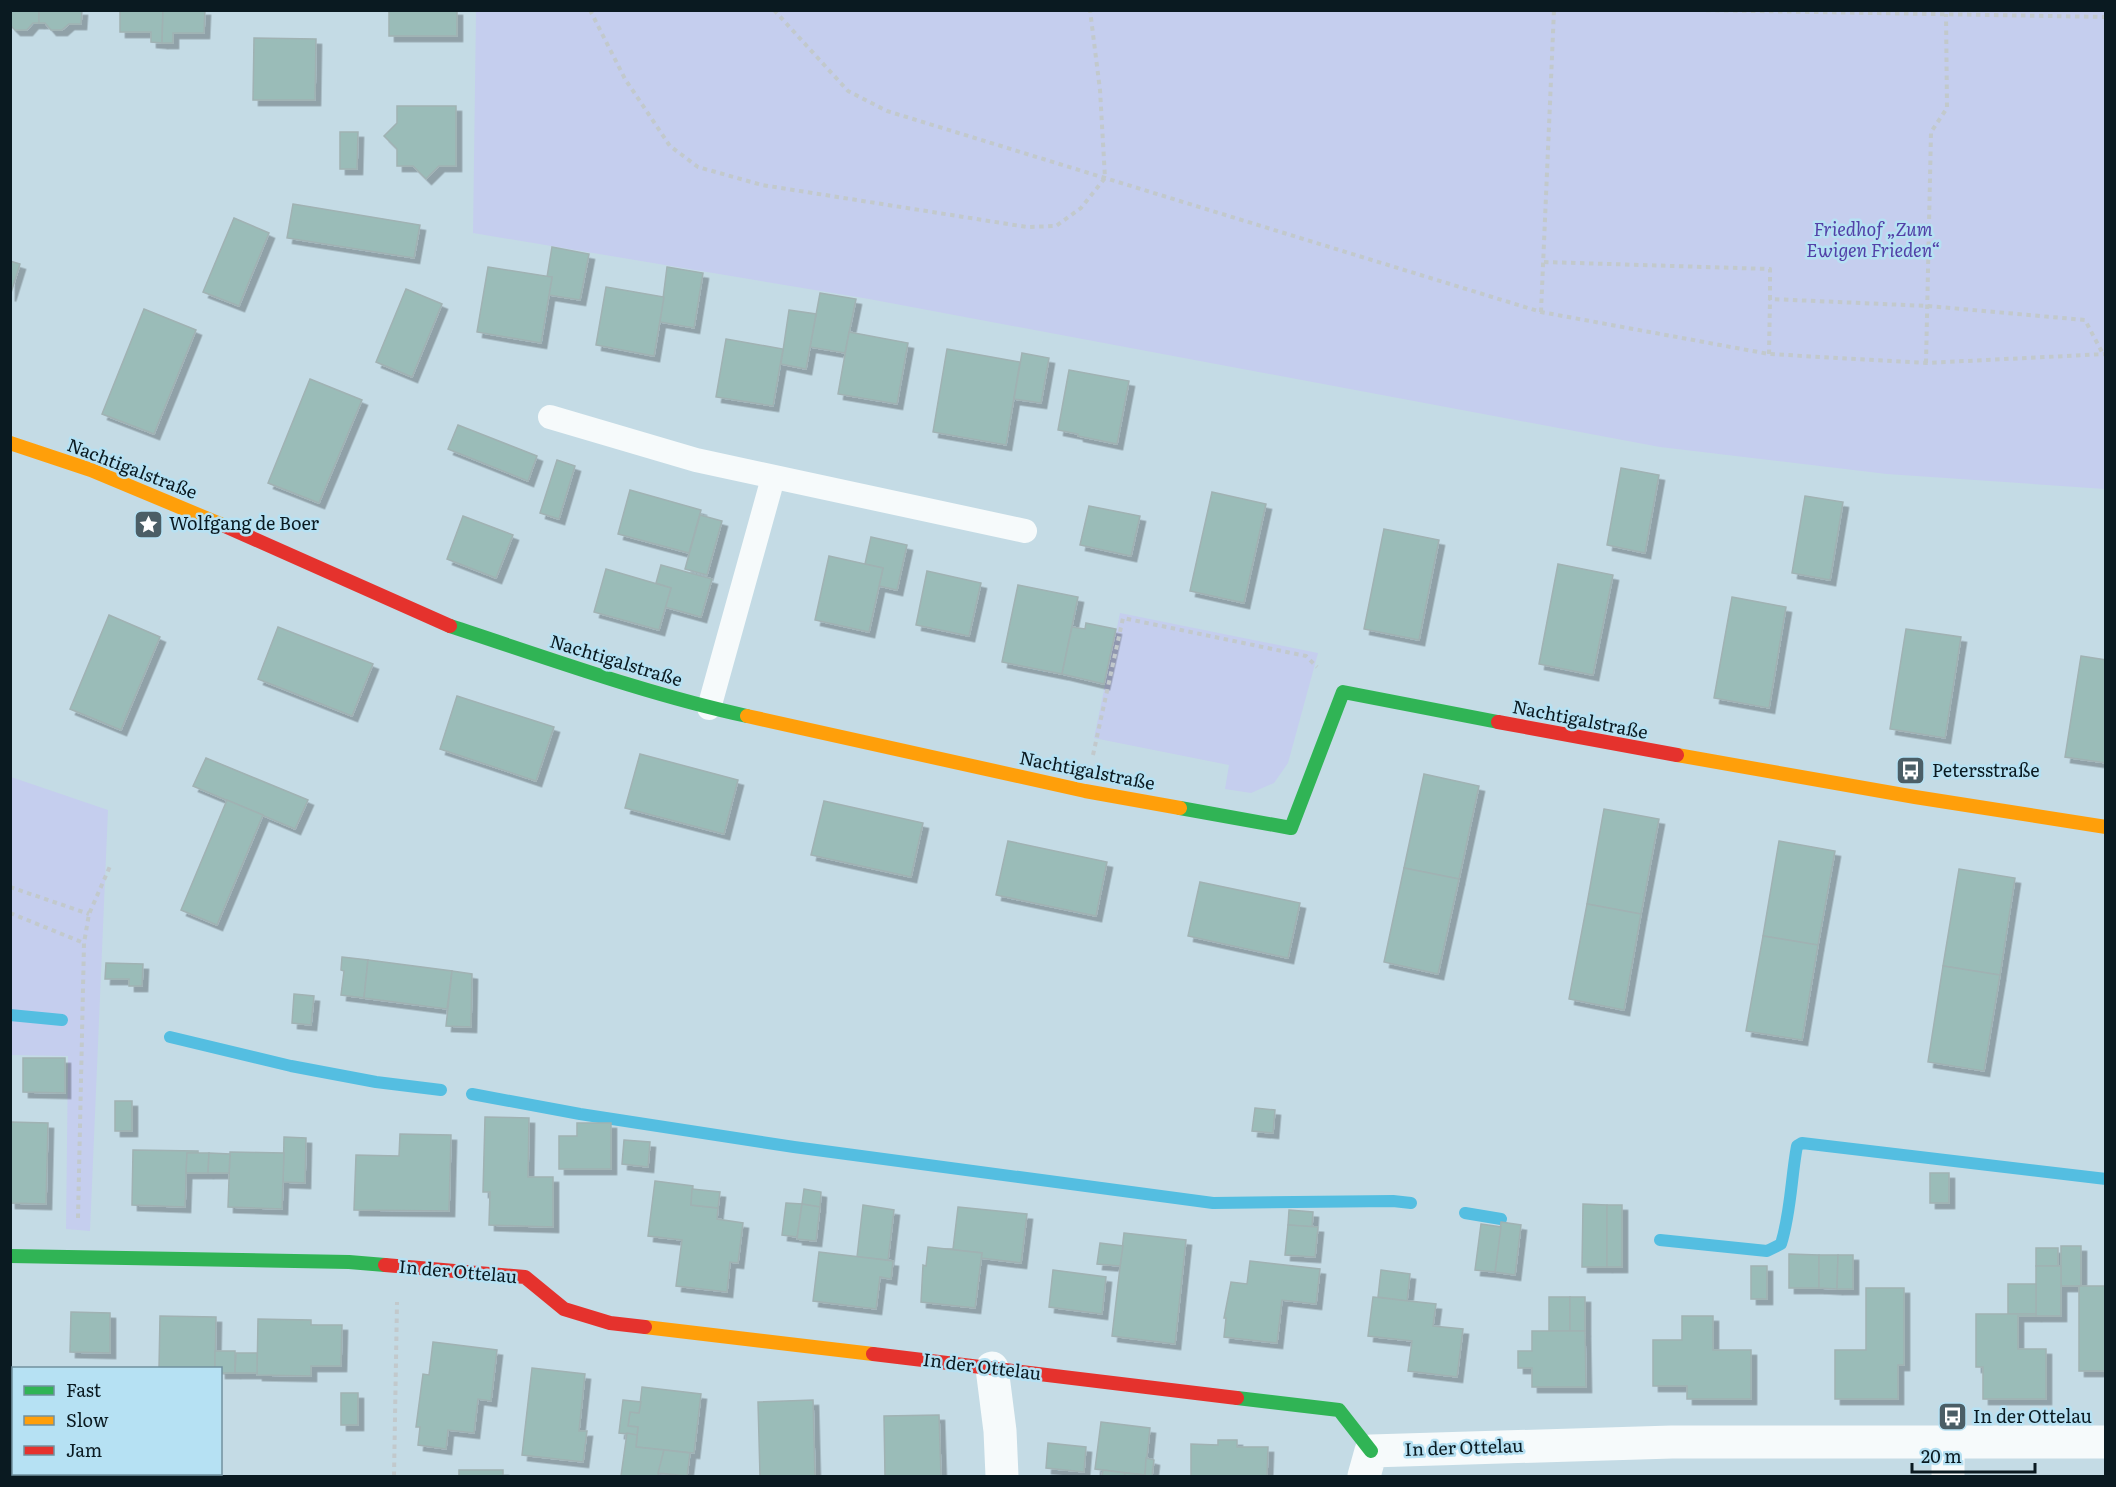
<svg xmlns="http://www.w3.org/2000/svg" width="2116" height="1487" viewBox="0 0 2116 1487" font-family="Literata,serif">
  <defs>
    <filter id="shadow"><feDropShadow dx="5.5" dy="5.5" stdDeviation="0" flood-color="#0004"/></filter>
  </defs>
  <rect width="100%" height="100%" fill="#c4dbe5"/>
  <!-- green -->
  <g fill="#c5ceee">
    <path d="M 476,11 L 2105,11 L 2105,489 L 1887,474 L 1660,447 L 869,299 L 473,233 Z"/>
    <path d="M 1120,613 L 1318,653 L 1288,763 L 1274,783 L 1251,793 L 1225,789 L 1229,765 L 1094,738 Z"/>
    <path d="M 11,777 L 108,810 L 90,1231 L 66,1229 L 68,1056 L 11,1055 Z"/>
  </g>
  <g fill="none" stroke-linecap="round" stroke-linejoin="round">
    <!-- stream -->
    <g stroke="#54bee1" stroke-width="12">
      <path d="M 10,1015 L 62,1020"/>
      <path d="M 170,1037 L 291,1066 L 376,1082 L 441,1090"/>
      <path d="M 472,1094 L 580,1114 L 794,1147 L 1213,1203 L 1393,1201 L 1411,1203"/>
      <path d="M 1465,1213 L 1501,1219"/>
      <path d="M 1660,1240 L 1767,1251 L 1781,1244 C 1791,1212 1791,1178 1797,1146 L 1802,1143 L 2106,1179"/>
    </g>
  </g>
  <!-- building -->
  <g fill="#9abcb8" stroke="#a0b2b3" stroke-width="1.5" filter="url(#shadow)">
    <path d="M 10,10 L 39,10 L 39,23 L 33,23 L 27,30 L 15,30 L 10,25 Z"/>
    <path d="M 39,10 L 82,10 L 81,24 L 69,24 L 62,30 L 51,30 L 45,23 L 39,23 Z"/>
    <path d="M 120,10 L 163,10 L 162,43 L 151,42 L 151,32 L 120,32 Z"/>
    <path d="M 163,10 L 205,10 L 204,33 L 173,33 L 173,43 L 162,43 Z"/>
    <rect x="389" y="10" width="68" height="26"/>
    <path d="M 254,38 L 316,39 L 315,100 L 253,100 Z"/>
    <path d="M 397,106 L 456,106 L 456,166 L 439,166 L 426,179 L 413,166 L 397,166 L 397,149 L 384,136 L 397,123 Z"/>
    <path d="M 340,132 L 358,132 L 357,169 L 340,169 Z"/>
    <path d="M 293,204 L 420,225 L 414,258 L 287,238 Z"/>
    <path d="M 234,218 L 269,233 L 239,306 L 203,292 Z"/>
    <path d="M 552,247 L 589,254 L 580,300 L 549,295 L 552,277 L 547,277 Z"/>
    <path d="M 10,261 L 20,264 L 10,296 Z"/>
    <path d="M 488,267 L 552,277 L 541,343 L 477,332 Z"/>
    <path d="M 667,267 L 703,273 L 694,328 L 660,322 Z"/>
    <path d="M 606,287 L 664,297 L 654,356 L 596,345 Z"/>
    <path d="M 406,289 L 442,304 L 412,377 L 376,362 Z"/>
    <path d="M 820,293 L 856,299 L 845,353 L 810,347 Z"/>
    <path d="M 144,309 L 196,330 L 154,434 L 102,414 Z"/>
    <path d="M 789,310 L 816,314 L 806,369 L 781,364 Z"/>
    <path d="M 849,332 L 908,343 L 897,404 L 838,394 Z"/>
    <path d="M 726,339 L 783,349 L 773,406 L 716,397 Z"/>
    <path d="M 947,349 L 1020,362 L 1006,445 L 933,432 Z"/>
    <path d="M 1022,353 L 1049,358 L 1041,403 L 1014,399 Z"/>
    <path d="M 1069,370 L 1129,381 L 1117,444 L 1078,436 L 1078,434 L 1058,430 Z"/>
    <path d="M 310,379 L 362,400 L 319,503 L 268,483 Z"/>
    <path d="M 458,425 L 537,456 L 528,481 L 448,449 Z"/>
    <path d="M 557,460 L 575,466 L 559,519 L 540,513 Z"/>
    <path d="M 1621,468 L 1659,475 L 1645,553 L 1607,545 Z"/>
    <path d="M 630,490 L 701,510 L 689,553 L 618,534 Z"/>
    <path d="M 1212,492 L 1266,504 L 1244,603 L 1190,591 Z"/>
    <path d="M 1805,496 L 1843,502 L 1830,580 L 1792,573 Z"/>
    <path d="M 1089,506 L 1140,516 L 1131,556 L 1080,545 Z"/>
    <path d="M 700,515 L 722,521 L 707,575 L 685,569 Z"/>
    <path d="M 463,516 L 513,535 L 496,578 L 447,559 Z"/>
    <path d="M 1384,529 L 1439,540 L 1419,640 L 1364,629 Z"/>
    <path d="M 871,537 L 907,545 L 897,590 L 879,586 L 883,568 L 865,564 Z"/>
    <path d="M 829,556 L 883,568 L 869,632 L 815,620 Z"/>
    <path d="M 1558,564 L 1613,575 L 1593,675 L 1539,664 Z"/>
    <path d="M 661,565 L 712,579 L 701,617 L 665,607 L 671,588 L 656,583 Z"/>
    <path d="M 606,569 L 671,588 L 659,630 L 594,612 Z"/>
    <path d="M 927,571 L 981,583 L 969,636 L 916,625 Z"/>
    <path d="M 1018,585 L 1078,597 L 1062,674 L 1002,662 Z"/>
    <path d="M 1732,597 L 1786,607 L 1769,708 L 1714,698 Z"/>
    <path d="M 109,615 L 160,637 L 121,730 L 70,709 Z"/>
    <path d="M 1086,623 L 1116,629 L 1104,684 L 1062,674 L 1072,627 L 1085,629 Z"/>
    <path d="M 278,627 L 373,664 L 352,716 L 258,679 Z"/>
    <path d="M 1906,629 L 1961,637 L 1945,738 L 1890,729 Z"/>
    <path d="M 2081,656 L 2106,660 L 2106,763 L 2065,757 Z"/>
    <path d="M 457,696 L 554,727 L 536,781 L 440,749 Z"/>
    <path d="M 640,754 L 738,780 L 724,834 L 625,808 Z"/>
    <path d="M 206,758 L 308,800 L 295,829 L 193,786 Z"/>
    <path d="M 1424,774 L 1479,786 L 1459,879 L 1404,868 Z"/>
    <path d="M 227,800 L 263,815 L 217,925 L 181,910 Z"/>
    <path d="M 824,801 L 923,823 L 911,877 L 811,855 Z"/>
    <path d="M 1604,809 L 1659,819 L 1641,914 L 1587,904 Z"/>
    <path d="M 1008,841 L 1107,862 L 1096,916 L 996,895 Z"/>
    <path d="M 1779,841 L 1835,851 L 1818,945 L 1763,936 Z"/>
    <path d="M 1404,868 L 1459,879 L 1438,974 L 1384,962 Z"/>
    <path d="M 1959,869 L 2015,878 L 2000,975 L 1943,966 Z"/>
    <path d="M 1200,882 L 1300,903 L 1288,958 L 1188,936 Z"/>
    <path d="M 1587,904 L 1641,914 L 1624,1010 L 1569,999 Z"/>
    <path d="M 1763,936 L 1818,945 L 1802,1040 L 1746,1031 Z"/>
    <path d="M 342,957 L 368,960 L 364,998 L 341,995 L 344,971 L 341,970 Z"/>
    <path d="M 368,960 L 452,971 L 447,1009 L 364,998 Z"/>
    <path d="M 106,963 L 143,964 L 142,986 L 129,986 L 129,979 L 105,979 Z"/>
    <path d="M 1943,966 L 2000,975 L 1984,1071 L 1928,1062 Z"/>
    <path d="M 452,971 L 472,974 L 471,1027 L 446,1026 Z"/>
    <path d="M 294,994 L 314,996 L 311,1025 L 292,1023 Z"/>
    <path d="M 23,1058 L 65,1058 L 65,1093 L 23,1092 Z"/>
    <rect x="115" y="1101" width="17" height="30"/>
    <path d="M 1255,1108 L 1275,1110 L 1273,1133 L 1252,1131 Z"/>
    <path d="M 485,1117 L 529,1118 L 528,1177 L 553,1177 L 553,1227 L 489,1225 L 490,1192 L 483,1192 Z"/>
    <path d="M 10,1122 L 48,1123 L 46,1204 L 10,1203 Z"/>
    <path d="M 577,1123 L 611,1123 L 611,1169 L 559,1169 L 559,1136 L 577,1136 Z"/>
    <path d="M 400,1134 L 451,1135 L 449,1211 L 354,1210 L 356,1155 L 399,1156 Z"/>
    <path d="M 284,1137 L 306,1138 L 305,1183 L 283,1182 Z"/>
    <path d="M 624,1140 L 650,1142 L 648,1167 L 622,1164 Z"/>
    <path d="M 133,1150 L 198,1151 L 198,1153 L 187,1153 L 185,1207 L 132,1205 Z"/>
    <path d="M 230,1152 L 284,1153 L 282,1209 L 228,1207 Z"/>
    <path d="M 187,1153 L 209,1153 L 208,1173 L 186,1173 Z"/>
    <path d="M 209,1153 L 230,1154 L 229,1173 L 208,1173 Z"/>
    <rect x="1930" y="1173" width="19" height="30"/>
    <path d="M 655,1181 L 693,1186 L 691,1205 L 718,1208 L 717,1219 L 743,1223 L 738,1263 L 730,1262 L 727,1292 L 676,1286 L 682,1240 L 648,1236 Z"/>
    <path d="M 692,1189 L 720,1192 L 718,1208 L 691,1205 Z"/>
    <path d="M 804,1189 L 821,1192 L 820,1207 L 802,1204 Z"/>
    <path d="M 786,1203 L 802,1204 L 797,1237 L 782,1235 Z"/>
    <path d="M 802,1204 L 820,1207 L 816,1241 L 797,1239 Z"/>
    <path d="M 1583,1204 L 1607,1205 L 1607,1267 L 1582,1267 Z"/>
    <path d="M 863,1205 L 894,1210 L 888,1260 L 857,1257 Z"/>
    <rect x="1607" y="1205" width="15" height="62"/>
    <path d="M 958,1207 L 1027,1214 L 1021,1263 L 981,1258 L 982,1253 L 944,1249 L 953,1249 Z"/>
    <path d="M 1289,1210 L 1313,1212 L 1312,1227 L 1288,1225 Z"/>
    <path d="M 1501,1222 L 1521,1225 L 1515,1275 L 1495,1272 Z"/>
    <path d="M 1481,1224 L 1501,1227 L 1495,1272 L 1475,1270 Z"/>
    <path d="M 1288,1225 L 1318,1227 L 1315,1257 L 1285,1255 Z"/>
    <path d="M 1124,1233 L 1186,1240 L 1175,1344 L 1112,1336 Z"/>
    <path d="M 1100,1243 L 1123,1246 L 1120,1266 L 1097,1264 Z"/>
    <rect x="2061" y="1246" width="20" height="40"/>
    <path d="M 928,1247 L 982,1253 L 975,1308 L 921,1302 L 923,1265 L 926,1266 Z"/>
    <rect x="2036" y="1248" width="22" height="18"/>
    <path d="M 819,1252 L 893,1261 L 891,1279 L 880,1277 L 876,1309 L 813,1301 Z"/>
    <path d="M 1789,1254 L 1819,1255 L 1819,1288 L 1789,1288 Z"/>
    <path d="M 1819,1255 L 1838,1255 L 1837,1289 L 1819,1288 Z"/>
    <path d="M 1838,1255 L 1853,1255 L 1853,1289 L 1837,1289 Z"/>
    <path d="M 1250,1261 L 1320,1269 L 1316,1304 L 1282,1300 L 1277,1343 L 1224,1337 L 1226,1318 L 1224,1318 L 1231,1282 L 1247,1284 Z"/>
    <rect x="1751" y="1266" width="16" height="33"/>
    <rect x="2036" y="1266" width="25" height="50"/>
    <path d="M 1053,1270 L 1106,1277 L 1102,1314 L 1049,1307 Z"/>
    <path d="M 1381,1270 L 1410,1274 L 1407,1301 L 1378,1297 Z"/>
    <rect x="2008" y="1284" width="28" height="30"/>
    <rect x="2079" y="1286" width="27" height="85"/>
    <path d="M 1866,1288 L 1904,1288 L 1904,1365 L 1898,1365 L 1898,1399 L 1835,1399 L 1835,1350 L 1866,1350 Z"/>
    <path d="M 1373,1297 L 1436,1304 L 1433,1326 L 1463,1329 L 1457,1377 L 1408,1371 L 1412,1341 L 1368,1336 Z"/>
    <rect x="1549" y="1297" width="21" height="34"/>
    <rect x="1570" y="1297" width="15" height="34"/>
    <path d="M 71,1312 L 110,1313 L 110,1353 L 70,1352 Z"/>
    <path d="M 1976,1314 L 2036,1314 L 2036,1316 L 2018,1316 L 2018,1349 L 2046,1349 L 2046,1399 L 1983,1399 L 1983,1367 L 1976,1367 Z"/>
    <path d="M 160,1316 L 216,1317 L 215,1368 L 159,1368 Z"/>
    <path d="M 1682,1316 L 1713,1316 L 1713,1350 L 1751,1350 L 1751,1399 L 1687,1399 L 1687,1386 L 1653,1386 L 1653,1340 L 1682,1340 Z"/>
    <path d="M 258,1319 L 311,1320 L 311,1325 L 342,1325 L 341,1366 L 311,1366 L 311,1376 L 257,1375 Z"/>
    <path d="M 1532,1331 L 1585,1331 L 1586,1387 L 1532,1387 L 1532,1368 L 1518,1368 L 1518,1351 L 1532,1351 Z"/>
    <path d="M 433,1342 L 497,1350 L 491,1401 L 478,1399 L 474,1433 L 448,1430 L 446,1449 L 418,1445 L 420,1427 L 416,1427 L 423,1374 L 429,1375 Z"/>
    <path d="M 215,1351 L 235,1351 L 235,1373 L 220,1373 L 220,1368 L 215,1368 Z"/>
    <path d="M 236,1353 L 257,1353 L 257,1373 L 235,1373 Z"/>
    <path d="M 532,1368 L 585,1374 L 579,1431 L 587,1431 L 583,1462 L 522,1455 Z"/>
    <path d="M 642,1387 L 701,1394 L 694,1453 L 636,1447 L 638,1427 L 628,1426 L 630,1412 L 639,1413 Z"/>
    <rect x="341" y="1393" width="17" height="32"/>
    <path d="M 623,1400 L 641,1402 L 639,1413 L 630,1412 L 628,1426 L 638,1427 L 637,1435 L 619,1433 Z"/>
    <path d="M 813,1400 L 815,1476 L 760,1476 L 758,1402 Z"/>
    <path d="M 939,1415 L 941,1476 L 885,1476 L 884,1416 Z"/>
    <path d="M 1101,1422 L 1150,1428 L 1145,1475 L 1095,1469 Z"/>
    <path d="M 627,1433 L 637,1435 L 636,1447 L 664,1450 L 658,1476 L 621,1476 Z"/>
    <path d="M 1218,1440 L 1237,1440 L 1237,1447 L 1268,1447 L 1267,1476 L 1191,1476 L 1191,1444 L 1218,1445 Z"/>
    <path d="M 1048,1443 L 1086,1447 L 1084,1472 L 1046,1468 Z"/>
    <path d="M 664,1450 L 690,1453 L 687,1476 L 658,1473 Z"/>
    <path d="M 1146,1458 L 1154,1460 L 1152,1476 L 1124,1476 L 1125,1473 L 1145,1475 Z"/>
    <rect x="459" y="1470" width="44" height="6"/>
    <path d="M 1103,1470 L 1125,1473 L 1124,1476 L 1102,1476 Z"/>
  </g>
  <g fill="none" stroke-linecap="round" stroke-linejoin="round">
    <!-- path -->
    <g stroke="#c2c9cc" stroke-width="4" stroke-dasharray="4.5 4.5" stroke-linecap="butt">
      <path d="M 590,10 L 625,79 L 670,146 L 698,167 L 762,185 L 1027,227 L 1056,226 L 1081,208 L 1105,178 L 1100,90 L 1090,10"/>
      <path d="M 774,10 L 848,91 L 887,111 L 1541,312 L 1769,354 L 1926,363 L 2106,354"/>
      <path d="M 1697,10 L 2106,17"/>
      <path d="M 1544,262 L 1770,269 L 1770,299 L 1928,306 L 2085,320 L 2103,354"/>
      <path d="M 1541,312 L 1554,10"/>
      <path d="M 1769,354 L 1770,299"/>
      <path d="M 1926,363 L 1931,132 L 1947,108 L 1946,14"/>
      <path d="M 1093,755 L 1123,618 L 1306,656 L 1317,667"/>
      <path d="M 10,887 L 89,914"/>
      <path d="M 10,913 L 84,943"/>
      <path d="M 78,1218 L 84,943 L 89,914 L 111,864"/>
      <path d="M 394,1476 L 397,1302"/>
    </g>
    <!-- lane -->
    <g stroke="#f6fafb" stroke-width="24">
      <path d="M 550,417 L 696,460 L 1025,531"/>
      <path d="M 709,708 L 773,478"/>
    </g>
    <!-- street -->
    <g stroke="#f6fafb" stroke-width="33">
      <path d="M 992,1368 L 1000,1431 L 1002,1476"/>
      <path d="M 1948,1442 L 1948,1476"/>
      <path d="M 1364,1476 L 1371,1451 L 1672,1442 L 2106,1442"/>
    </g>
    <!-- fast -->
    <g stroke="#30b455" stroke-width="14">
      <path d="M 450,626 C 548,658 646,694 747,716"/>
      <path d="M 1180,808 L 1291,828 L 1343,692 L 1498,722"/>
      <path d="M 10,1256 L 349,1262 L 385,1265"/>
      <path d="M 1237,1398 L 1339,1410 L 1371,1451"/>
    </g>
    <!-- slow -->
    <g stroke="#ff9f0a" stroke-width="14">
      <path d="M 10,443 L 91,470 L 225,526"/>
      <path d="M 747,716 L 1085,791 L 1180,808"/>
      <path d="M 1677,755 L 1915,797 L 2106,827"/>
      <path d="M 645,1327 L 873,1354"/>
    </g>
    <!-- jam -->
    <g stroke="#e5322d" stroke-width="14">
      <path d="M 225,526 L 450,626"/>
      <path d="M 1498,722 L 1677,755"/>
      <path d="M 385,1265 L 525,1277 L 564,1309 L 610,1323 L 645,1327"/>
      <path d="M 873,1354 L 1237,1398"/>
    </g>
  </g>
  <!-- icons -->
  <defs>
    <symbol id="sight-square" viewBox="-11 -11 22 22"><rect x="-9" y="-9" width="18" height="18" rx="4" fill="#4b5e66" stroke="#b6e1f3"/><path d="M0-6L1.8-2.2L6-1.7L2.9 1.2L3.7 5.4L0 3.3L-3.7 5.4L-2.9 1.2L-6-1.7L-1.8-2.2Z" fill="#fff"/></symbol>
    <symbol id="bus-square" viewBox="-11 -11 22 22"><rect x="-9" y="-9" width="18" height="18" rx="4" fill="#4b5e66" stroke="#b6e1f3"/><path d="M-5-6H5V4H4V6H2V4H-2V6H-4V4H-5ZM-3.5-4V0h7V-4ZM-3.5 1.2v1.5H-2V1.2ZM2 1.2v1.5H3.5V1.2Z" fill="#fff"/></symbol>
  </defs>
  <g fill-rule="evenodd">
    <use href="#sight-square" x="132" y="508" width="33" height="33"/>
    <use href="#bus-square" x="1894" y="754" width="33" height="33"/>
    <use href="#bus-square" x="1936" y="1400" width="33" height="33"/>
  </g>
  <g text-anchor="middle" stroke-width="5" stroke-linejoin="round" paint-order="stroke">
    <!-- park labels -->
    <g font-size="18" font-style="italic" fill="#5240a7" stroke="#b6e1f3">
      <text x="1873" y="236">Friedhof „Zum<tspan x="1873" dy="21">Ewigen Frieden“</tspan></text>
    </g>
    <!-- street labels -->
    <g font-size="18" fill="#0a1a21" stroke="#b6e1f3">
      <text transform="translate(132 469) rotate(21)" y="6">Nachtigalstraße</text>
      <text transform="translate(616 661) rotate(17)" y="6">Nachtigalstraße</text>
      <text transform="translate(1580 720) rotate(11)" y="6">Nachtigalstraße</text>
      <text transform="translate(1087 771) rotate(11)" y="6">Nachtigalstraße</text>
      <text transform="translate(458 1272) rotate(5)" y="6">In der Ottelau</text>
      <text transform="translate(982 1367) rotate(7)" y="6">In der Ottelau</text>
      <text transform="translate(1464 1448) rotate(-2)" y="6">In der Ottelau</text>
    </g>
    <!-- poi labels -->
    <g font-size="18" fill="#0a1a21" stroke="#b6e1f3" text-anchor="start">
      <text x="169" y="530">Wolfgang de Boer</text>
      <text x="1932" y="777">Petersstraße</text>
      <text x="1973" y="1423">In der Ottelau</text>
    </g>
  </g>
  <!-- border -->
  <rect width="2116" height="1487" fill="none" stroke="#0a1a21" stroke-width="24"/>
  <!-- legend -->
  <rect x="12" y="1367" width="210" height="108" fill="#b6e1f3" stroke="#71919f" stroke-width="1.5"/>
  <rect x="24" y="1386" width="30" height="9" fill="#30b455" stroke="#71919f" stroke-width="1.5"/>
  <text x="66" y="1397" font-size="18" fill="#0a1a21">Fast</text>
  <rect x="24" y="1416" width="30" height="9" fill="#ff9f0a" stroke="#71919f" stroke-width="1.5"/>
  <text x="66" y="1427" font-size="18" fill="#0a1a21">Slow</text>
  <rect x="24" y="1446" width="30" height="9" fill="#e5322d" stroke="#71919f" stroke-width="1.5"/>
  <text x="66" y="1457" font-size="18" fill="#0a1a21">Jam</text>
  <!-- scale -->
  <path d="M1912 1463v9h123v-9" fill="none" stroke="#0a1a21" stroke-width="3"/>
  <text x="1921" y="1463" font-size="18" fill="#0a1a21" stroke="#b6e1f3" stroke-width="4.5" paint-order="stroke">20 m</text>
</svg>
